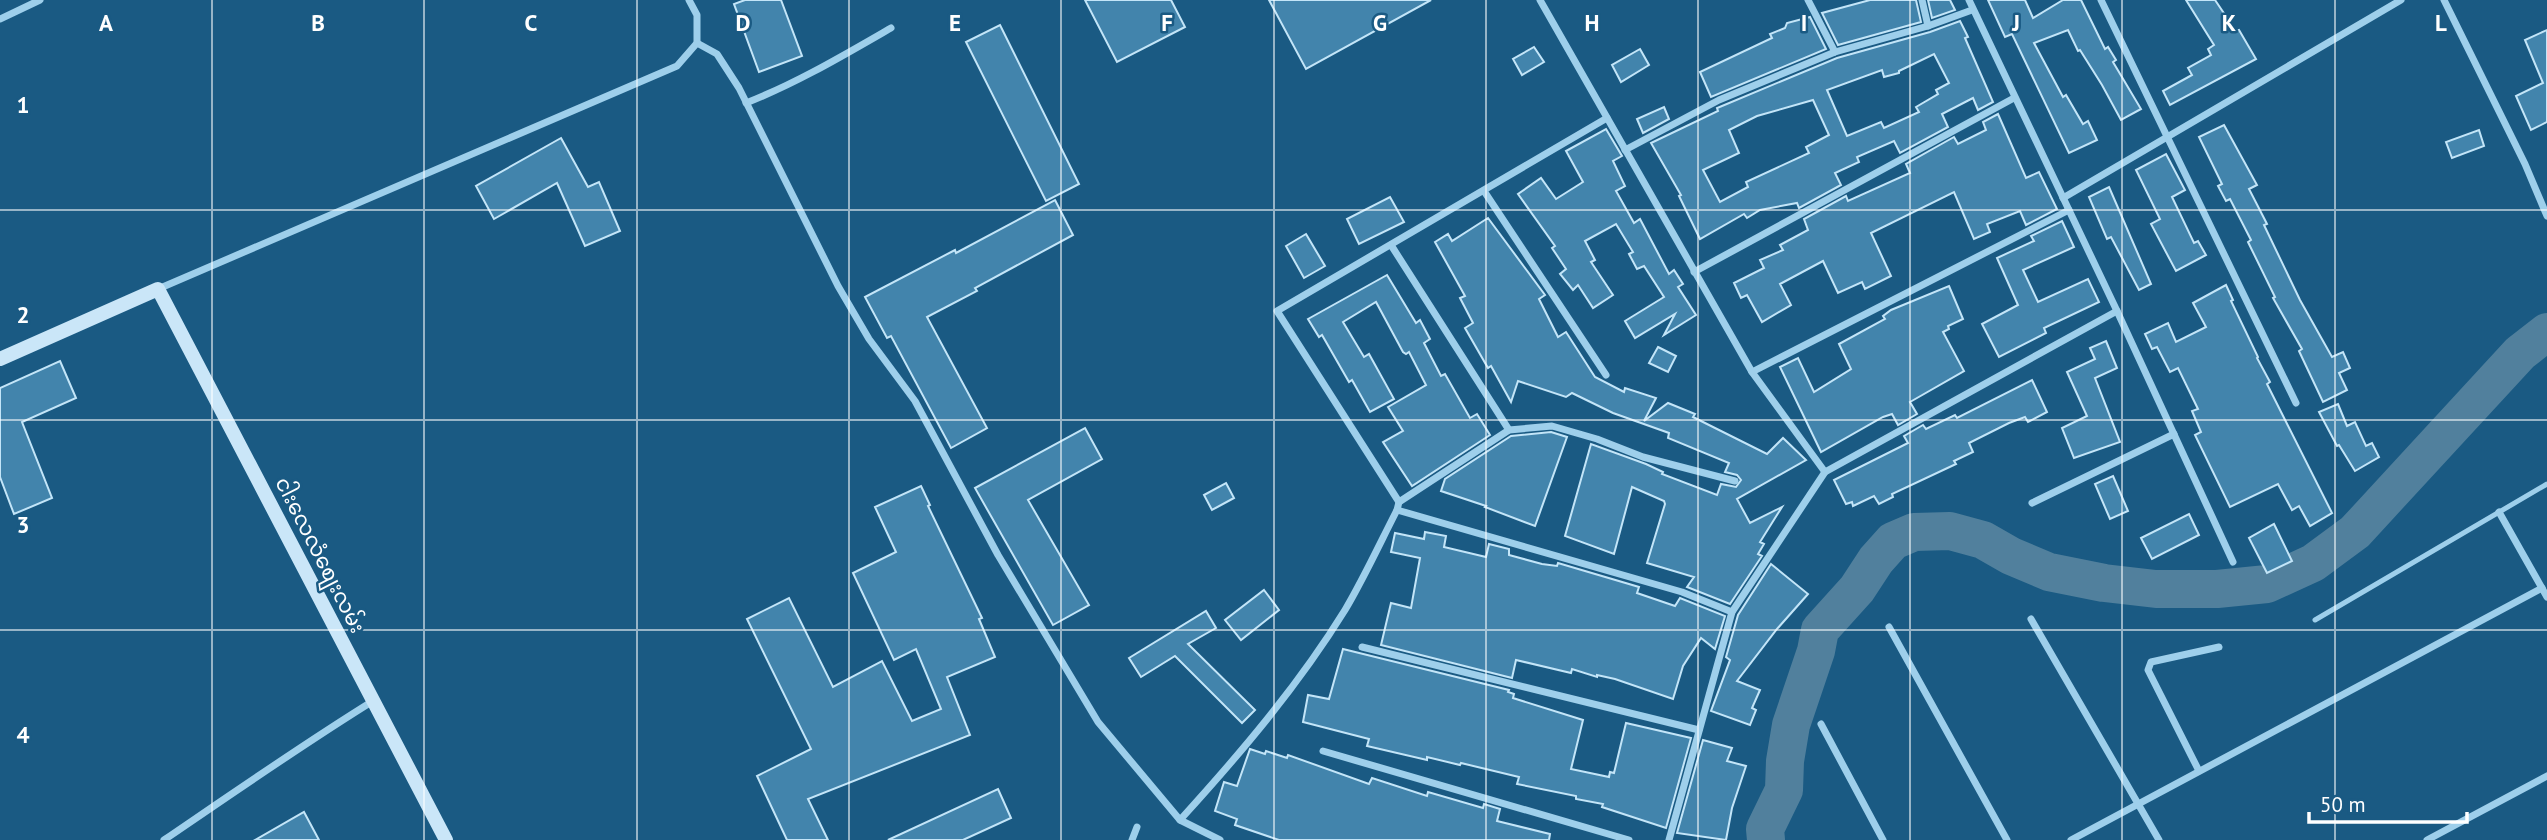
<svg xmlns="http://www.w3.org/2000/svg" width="2547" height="840" viewBox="0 0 2547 840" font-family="'PT Sans','Noto Sans Myanmar',sans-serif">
  <rect width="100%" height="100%" fill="#1a5a83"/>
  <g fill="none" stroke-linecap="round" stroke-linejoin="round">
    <!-- river -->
    <path stroke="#51809d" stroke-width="38" d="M 1766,840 L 1765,829 L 1784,790 L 1785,761 L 1791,725 L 1816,651 L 1820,630 L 1857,589 L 1876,560 L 1893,541 L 1914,532 L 1950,531 L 1983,540 L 2011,556 L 2049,572 L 2104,583 L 2156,589 L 2217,589 L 2267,584 L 2313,563 L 2355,532 L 2520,353 L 2547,332"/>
  </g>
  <!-- building -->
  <g fill="#4284ac" stroke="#c3e5f8" stroke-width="2" fill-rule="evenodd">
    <path d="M 745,0 L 781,0 L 802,56 L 759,72 L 734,4 Z"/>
    <path d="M 1085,0 L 1171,0 L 1185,27 L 1117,62 Z"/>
    <path d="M 1269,0 L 1431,0 L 1306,69 Z"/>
    <path d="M 1870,0 L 1916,0 L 1921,22 L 1838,45 L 1822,13 Z"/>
    <path d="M 1928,0 L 1950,0 L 1955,10 L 1932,18 Z"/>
    <path d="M 1988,0 L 2025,0 L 2033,18 L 2063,0 L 2081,0 L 2105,49 L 2108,47 L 2116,60 L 2113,62 L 2141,109 L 2121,120 L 2102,85 L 2080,50 L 2078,51 L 2068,30 L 2034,43 L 2063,97 L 2066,95 L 2083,124 L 2088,121 L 2097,140 L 2069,153 L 2012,34 L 2005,37 Z"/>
    <path d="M 2186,0 L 2215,0 L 2236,31 L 2239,30 L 2256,59 L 2170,105 L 2163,91 L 2192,75 L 2188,68 L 2211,55 L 2208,49 L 2214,45 Z"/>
    <path d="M 1810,17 L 1826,49 L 1711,97 L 1700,72 L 1772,38 L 1770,34 L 1785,28 L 1787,23 Z"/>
    <path d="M 1960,21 L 1968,37 L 1965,38 L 1993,102 L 1978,110 L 1973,98 L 1942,114 L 1948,127 L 1900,153 L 1894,141 L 1857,157 L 1859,162 L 1835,173 L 1841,185 L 1799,208 L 1797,203 L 1760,210 L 1747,218 L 1744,214 L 1700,239 L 1679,196 L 1681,195 L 1651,143 L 1718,111 L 1717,108 L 1722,106 L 1837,58 L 1930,32 ZM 1934,54 L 1949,83 L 1936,90 L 1938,94 L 1916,107 L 1919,112 L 1884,128 L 1881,122 L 1847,136 L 1827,90 L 1882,70 L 1884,77 L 1899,73 L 1899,71 ZM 1813,100 L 1829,135 L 1806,147 L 1809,153 L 1746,182 L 1748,187 L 1720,202 L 1703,170 L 1739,153 L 1729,130 L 1757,116 Z"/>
    <path d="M 1000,25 L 1079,184 L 1046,201 L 966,42 Z"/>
    <path d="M 2547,30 L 2547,122 L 2531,130 L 2516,96 L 2543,83 L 2525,40 Z"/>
    <path d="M 1534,47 L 1544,62 L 1522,75 L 1513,59 Z"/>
    <path d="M 1640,49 L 1649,65 L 1621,82 L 1612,65 Z"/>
    <path d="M 1664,107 L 1669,119 L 1643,133 L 1637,119 Z"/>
    <path d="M 1998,114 L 2026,178 L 2039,172 L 2057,209 L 2026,225 L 2020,211 L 1987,224 L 1990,232 L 1974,239 L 1954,192 L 1871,233 L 1891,276 L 1865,289 L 1862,282 L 1838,293 L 1823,261 L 1780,284 L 1791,305 L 1762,322 L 1747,295 L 1741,298 L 1734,283 L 1764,268 L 1760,260 L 1783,250 L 1780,245 L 1808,230 L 1804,219 L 1846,196 L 1848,201 L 1910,173 L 1906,164 L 1954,137 L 1958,144 L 1986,130 L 1983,122 Z"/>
    <path d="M 2224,125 L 2257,185 L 2249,189 L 2267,224 L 2264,225 L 2300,300 L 2332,357 L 2343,352 L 2350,368 L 2339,373 L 2347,390 L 2323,402 L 2299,351 L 2302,349 L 2273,298 L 2275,297 L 2248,242 L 2251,240 L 2230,199 L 2226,201 L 2218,186 L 2222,184 L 2199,137 Z"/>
    <path d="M 1606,129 L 1622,156 L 1613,161 L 1625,186 L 1616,191 L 1634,223 L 1640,219 L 1669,274 L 1674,270 L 1683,284 L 1678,287 L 1696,315 L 1664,335 L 1675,314 L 1635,338 L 1625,321 L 1664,297 L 1644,266 L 1637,269 L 1629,254 L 1633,252 L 1616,224 L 1585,241 L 1595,260 L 1591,262 L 1613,295 L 1593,308 L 1578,285 L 1573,290 L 1560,274 L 1566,269 L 1552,248 L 1555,246 L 1518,194 L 1541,178 L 1556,199 L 1583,182 L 1566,151 Z"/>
    <path d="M 2479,130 L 2484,146 L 2452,158 L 2446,142 Z"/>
    <path d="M 561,138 L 588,187 L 599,182 L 620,231 L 585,246 L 557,183 L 494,219 L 476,186 Z"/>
    <path d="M 2166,154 L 2185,190 L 2172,197 L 2194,243 L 2198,241 L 2206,255 L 2176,271 L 2151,224 L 2160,219 L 2136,170 Z"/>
    <path d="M 2109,187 L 2151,284 L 2139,290 L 2111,237 L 2107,239 L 2089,197 Z"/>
    <path d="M 1390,197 L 1404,222 L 1359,244 L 1347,219 Z"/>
    <path d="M 1055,200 L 1073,235 L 975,288 L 977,291 L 927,317 L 987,428 L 951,448 L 891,336 L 887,338 L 865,297 L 955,250 L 956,253 Z"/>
    <path d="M 1488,218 L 1545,295 L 1539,299 L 1558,337 L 1566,332 L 1595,377 L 1624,392 L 1625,388 L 1656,398 L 1644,421 L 1668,403 L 1695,414 L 1693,417 L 1767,454 L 1783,438 L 1806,460 L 1737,499 L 1750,523 L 1782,507 L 1760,542 L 1764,544 L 1758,554 L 1762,556 L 1730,604 L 1687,587 L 1694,577 L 1647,563 L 1665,504 L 1664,501 L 1632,487 L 1614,554 L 1565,536 L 1591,444 L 1646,464 L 1663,472 L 1662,474 L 1717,495 L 1721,484 L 1736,487 L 1741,480 L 1737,475 L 1725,472 L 1729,463 L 1668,438 L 1669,433 L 1613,413 L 1572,393 L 1566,397 L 1518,381 L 1511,402 L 1491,366 L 1488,368 L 1465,328 L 1473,323 L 1460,298 L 1465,296 L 1435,242 L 1448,234 L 1452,241 Z"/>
    <path d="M 2062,221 L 2074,247 L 2023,270 L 2038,302 L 2088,279 L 2099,302 L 2044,328 L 2046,333 L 1999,357 L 1982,324 L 2018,305 L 1997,258 L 2034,241 L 2031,236 Z"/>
    <path d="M 1306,234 L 1325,266 L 1304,278 L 1286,246 Z"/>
    <path d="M 1387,275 L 1416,323 L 1420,320 L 1430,339 L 1424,343 L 1441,376 L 1445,374 L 1470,418 L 1477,414 L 1490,435 L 1412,486 L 1383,442 L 1403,431 L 1388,407 L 1426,385 L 1409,352 L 1406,354 L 1403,352 L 1376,302 L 1343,322 L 1364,357 L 1369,354 L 1394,399 L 1370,412 L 1352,380 L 1349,382 L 1322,335 L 1319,337 L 1308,319 Z"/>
    <path d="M 2226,285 L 2233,300 L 2231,301 L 2258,357 L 2257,358 L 2270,382 L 2267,384 L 2332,513 L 2310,526 L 2299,506 L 2292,510 L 2278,484 L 2230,507 L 2195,435 L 2201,432 L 2192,411 L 2198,409 L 2178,368 L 2170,372 L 2157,347 L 2152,349 L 2145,334 L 2168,323 L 2176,342 L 2206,327 L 2193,303 Z"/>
    <path d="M 1949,286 L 1963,319 L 1948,326 L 1949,329 L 1943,332 L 1964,371 L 1910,402 L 1917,414 L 1898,425 L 1892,414 L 1883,417 L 1821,452 L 1780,367 L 1798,358 L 1814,392 L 1851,369 L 1839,344 L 1885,319 L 1883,316 L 1891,310 Z"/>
    <path d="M 2106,341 L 2117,368 L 2095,378 L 2120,442 L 2074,458 L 2062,428 L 2087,416 L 2067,372 L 2095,359 L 2090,348 Z"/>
    <path d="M 1658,347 L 1676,356 L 1668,372 L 1649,363 Z"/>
    <path d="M 60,361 L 76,398 L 22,422 L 52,498 L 14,514 L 0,477 L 0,388 Z"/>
    <path d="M 2032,380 L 2047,412 L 2028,422 L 2025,417 L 2009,423 L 1969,443 L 1973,452 L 1954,461 L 1956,464 L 1892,494 L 1893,497 L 1879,504 L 1874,496 L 1853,506 L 1852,502 L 1846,504 L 1834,480 L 1908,443 L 1904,436 L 1923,425 L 1926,429 L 1955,415 L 1957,418 Z"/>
    <path d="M 2338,404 L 2347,426 L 2355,422 L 2366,446 L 2372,443 L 2379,457 L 2355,471 L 2339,445 L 2337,446 L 2319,412 Z"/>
    <path d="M 1085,428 L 1102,459 L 1028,500 L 1089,605 L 1053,625 L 975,488 Z"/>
    <path d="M 1551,432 L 1567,437 L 1535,526 L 1485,507 L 1486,506 L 1441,491 L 1445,479 L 1511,436 Z"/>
    <path d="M 2113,476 L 2128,511 L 2110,519 L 2095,484 Z"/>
    <path d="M 1226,483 L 1234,498 L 1212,510 L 1204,495 Z"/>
    <path d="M 921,486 L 930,505 L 928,506 L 982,618 L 979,619 L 995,657 L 947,677 L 970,735 L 808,799 L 828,840 L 787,840 L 757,776 L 811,749 L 747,619 L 789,598 L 833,687 L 882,661 L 912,721 L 941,709 L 916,649 L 894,660 L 853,573 L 896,552 L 875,507 Z"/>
    <path d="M 2189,514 L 2199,535 L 2152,559 L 2141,538 Z"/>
    <path d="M 2274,524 L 2292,561 L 2267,573 L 2249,538 Z"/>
    <path d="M 1425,532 L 1446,536 L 1444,547 L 1486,557 L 1489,544 L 1509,549 L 1509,555 L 1542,564 L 1557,566 L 1558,563 L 1639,587 L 1637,593 L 1675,606 L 1680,598 L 1725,616 L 1715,649 L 1701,638 L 1683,666 L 1673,699 L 1615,679 L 1597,675 L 1597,677 L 1572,669 L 1571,673 L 1516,660 L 1512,678 L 1381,645 L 1391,603 L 1411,608 L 1420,558 L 1391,552 L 1395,533 L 1424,539 Z"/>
    <path d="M 1771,564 L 1808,594 L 1777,629 L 1737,681 L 1760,690 L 1752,708 L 1756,710 L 1750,725 L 1711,711 L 1730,660 L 1726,657 L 1738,615 Z"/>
    <path d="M 1264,590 L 1279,610 L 1241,640 L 1225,620 Z"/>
    <path d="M 1206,611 L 1216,628 L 1188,644 L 1255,710 L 1242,723 L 1175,656 L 1141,677 L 1129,658 Z"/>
    <path d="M 1343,649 L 1509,690 L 1508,692 L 1514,694 L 1513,698 L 1583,720 L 1571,769 L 1609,777 L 1610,772 L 1614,773 L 1626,723 L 1691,738 L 1666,828 L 1602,807 L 1603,804 L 1576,799 L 1576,796 L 1517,784 L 1519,777 L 1461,763 L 1460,765 L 1427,757 L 1427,760 L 1367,746 L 1369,739 L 1303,722 L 1308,695 L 1329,699 Z"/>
    <path d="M 1703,740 L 1732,748 L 1727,761 L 1746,766 L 1732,808 L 1726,840 L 1677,833 Z"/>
    <path d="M 1250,749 L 1265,754 L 1266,751 L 1287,758 L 1288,755 L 1369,784 L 1372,778 L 1427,796 L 1428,792 L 1483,808 L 1484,804 L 1500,809 L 1497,821 L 1550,834 L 1549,840 L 1279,840 L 1235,825 L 1237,819 L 1215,811 L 1224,782 L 1237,786 Z"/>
    <path d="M 998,789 L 1011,818 L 963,840 L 888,840 Z"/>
    <path d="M 304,812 L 319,840 L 255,840 Z"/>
  </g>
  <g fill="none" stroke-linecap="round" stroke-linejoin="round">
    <!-- lane -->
    <path stroke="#9ecfeb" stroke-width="5" d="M 2315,620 L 2547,484"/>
    <!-- street -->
    <g stroke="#9ecfeb" stroke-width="7">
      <path d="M 1540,0 L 1752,372 L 1825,472"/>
      <path d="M 1808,0 L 1835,52"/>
      <path d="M 1922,0 L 1928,26"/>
      <path d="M 1969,0 L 2117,311 L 2233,562"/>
      <path d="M 2101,0 L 2296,403"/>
      <path d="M 2444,0 L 2525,164 L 2547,216"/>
      <path d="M 0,19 L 40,0"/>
      <path d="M 697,43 L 717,54 L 739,88 L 838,286 L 869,339 L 915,401 L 998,555 L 1098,722 L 1180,820 L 1220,840"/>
      <path d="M 746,103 C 797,83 844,55 891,28"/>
      <path d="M 1625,150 L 1719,100 L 1835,52 L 1928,26 L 1972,10"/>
      <path d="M 1484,191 L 1606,375"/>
      <path d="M 2063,198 L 2401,0"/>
      <path d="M 1391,245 L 1509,430"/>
      <path d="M 1694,272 L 2014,98"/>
      <path d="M 158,289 L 677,66 L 697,43 L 697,15 L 689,0"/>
      <path d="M 1752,372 L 2069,210"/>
      <path d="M 1399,502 L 1277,311 L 1607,118"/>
      <path d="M 2032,503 L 2174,434"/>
      <path d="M 1397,510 L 1682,592 L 1732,612"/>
      <path d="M 2499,512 L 2547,597"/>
      <path d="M 2031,619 L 2159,840"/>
      <path d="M 1889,627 L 2007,840"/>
      <path d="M 1362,647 L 1699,730"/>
      <path d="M 1821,724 L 1883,840"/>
      <path d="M 1323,751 L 1629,840"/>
      <path d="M 2199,771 L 2148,670 L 2151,662 L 2219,647"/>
      <path d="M 1180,820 C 1240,754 1298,686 1345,610 C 1364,578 1380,543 1397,510 L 1399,502 L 1509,430 L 1552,426 L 1597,439 L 1643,457 L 1735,481"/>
      <path d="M 164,840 C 233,793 302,745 373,701"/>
      <path d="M 1132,840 L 1137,827"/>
      <path d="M 1669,840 L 1732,612 L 1825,472 L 2117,311"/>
      <path d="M 2071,840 L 2542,588"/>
      <path d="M 2427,840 L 2547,776"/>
    </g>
    <!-- secondary -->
    <path stroke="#cae6f8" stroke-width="14" d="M 0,359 L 158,289 L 446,840"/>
  </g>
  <!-- grid -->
  <path fill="none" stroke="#fff" stroke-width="2" stroke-opacity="0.55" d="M 212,0 L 212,840M 424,0 L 424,840M 637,0 L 637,840M 849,0 L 849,840M 1061,0 L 1061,840M 1274,0 L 1274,840M 1486,0 L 1486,840M 1698,0 L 1698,840M 1910,0 L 1910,840M 2122,0 L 2122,840M 2335,0 L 2335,840M 0,210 L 2547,210M 0,420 L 2547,420M 0,630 L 2547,630"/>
  <g text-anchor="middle" stroke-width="5" stroke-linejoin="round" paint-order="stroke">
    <!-- street labels -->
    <g font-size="21" fill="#fff" stroke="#1a5a83">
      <text transform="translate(320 555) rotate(63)" y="7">ငါးလေလံစျေးလမ်း</text>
    </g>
  </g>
  <g font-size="23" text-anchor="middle" font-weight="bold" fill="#fff" stroke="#1a5a83" stroke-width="5" stroke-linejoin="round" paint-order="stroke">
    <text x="106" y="31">A</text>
    <text x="318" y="31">B</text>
    <text x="531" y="31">C</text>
    <text x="743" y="31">D</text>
    <text x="955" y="31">E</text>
    <text x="1167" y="31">F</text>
    <text x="1380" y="31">G</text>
    <text x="1592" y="31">H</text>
    <text x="1804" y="31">I</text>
    <text x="2016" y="31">J</text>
    <text x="2229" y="31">K</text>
    <text x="2441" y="31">L</text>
    <text x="23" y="113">1</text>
    <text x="23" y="323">2</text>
    <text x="23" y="533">3</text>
    <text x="23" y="743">4</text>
  </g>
  <!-- scale -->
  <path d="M2309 812v10h158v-10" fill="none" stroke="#ffffff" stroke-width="3.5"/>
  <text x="2320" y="812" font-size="21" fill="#ffffff" stroke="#1a5a83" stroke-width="5" paint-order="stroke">50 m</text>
</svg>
